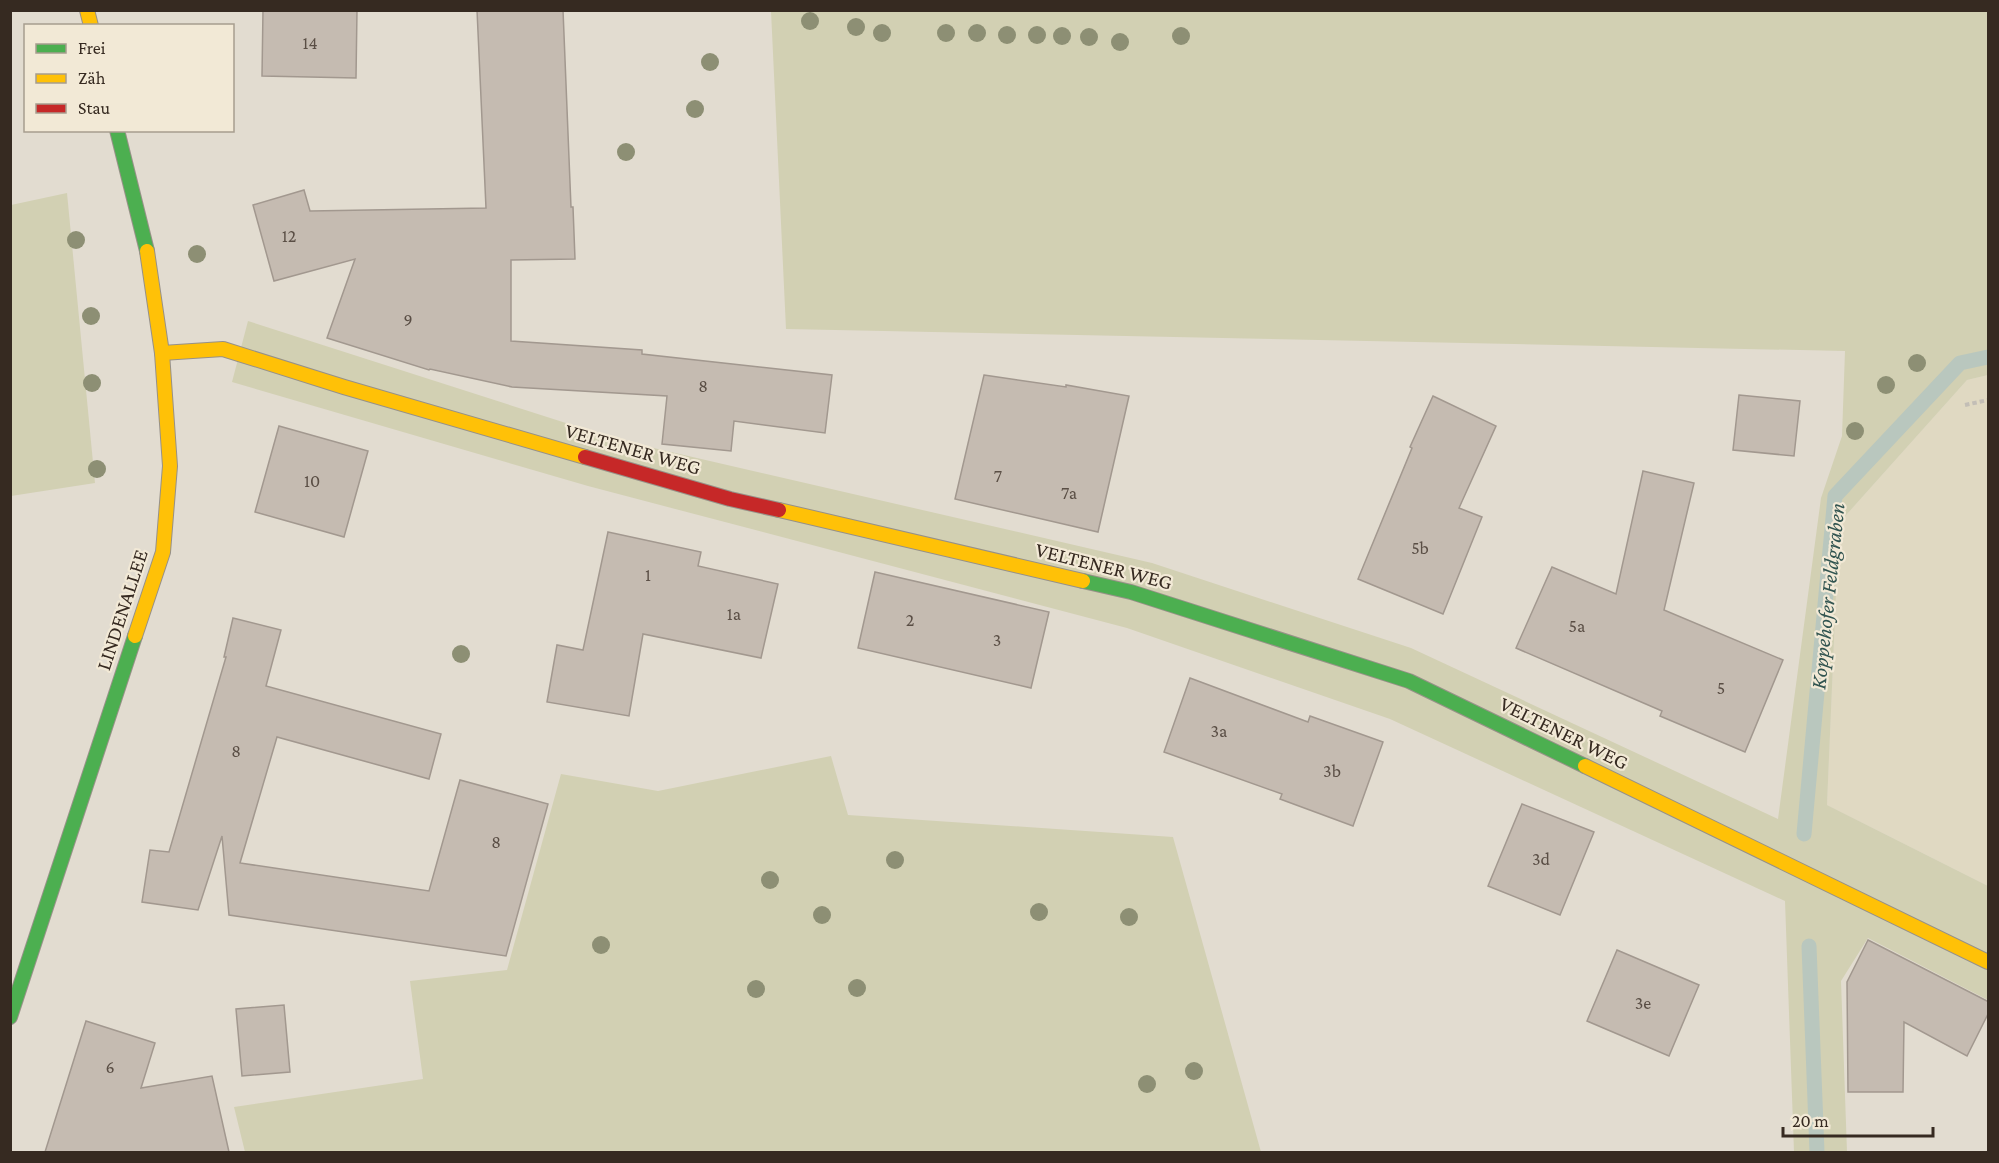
<svg xmlns="http://www.w3.org/2000/svg" width="1999" height="1163" viewBox="0 0 1999 1163" font-family="'Crimson Pro',serif">
  <rect width="100%" height="100%" fill="#e2dcd0"/>
  <!-- farmland -->
  <path fill="#e0d9c2" d="M 1988,375 L 1988,886 L 1827,805 L 1839,523 L 1967,380 Z"/>
  <!-- green -->
  <g fill="#d2d0b3">
    <path d="M 771,11 L 1988,11 L 1988,375 L 1967,380 L 1839,523 L 1827,805 L 1988,886 L 1988,1000 L 1868,938 L 1841,981 L 1847,1152 L 1794,1152 L 1785,901 L 1390,719 L 1127,628 L 588,486 L 232,382 L 248,321 L 619,440 L 1152,563 L 1411,648 L 1778,819 L 1821,498 L 1842,436 L 1845,351 L 786,329 Z"/>
    <path d="M 67,193 L 95,483 L 11,496 L 11,205 Z"/>
    <path d="M 831,756 L 848,815 L 1173,837 L 1261,1152 L 245,1152 L 234,1107 L 423,1079 L 410,981 L 507,970 L 561,774 L 658,791 Z"/>
  </g>
  <g fill="none" stroke-linecap="round" stroke-linejoin="round">
    <!-- stream -->
    <g stroke="#b9c7be" stroke-width="15">
      <path d="M 1804,834 L 1835,496 L 1960,363 L 1988,357"/>
      <path d="M 1809,946 L 1817,1152"/>
    </g>
  </g>
  <!-- building -->
  <g fill="#c5bbb1" stroke="#a2988f" stroke-width="1.5">
    <path d="M 263,10 L 357,10 L 356,78 L 262,76 Z"/>
    <path d="M 477,10 L 563,10 L 571,207 L 573,207 L 575,259 L 511,260 L 511,341 L 642,350 L 642,354 L 832,375 L 825,433 L 734,421 L 731,451 L 662,444 L 667,396 L 512,387 L 430,369 L 429,370 L 327,338 L 355,259 L 274,281 L 253,205 L 304,190 L 310,211 L 486,208 Z"/>
    <path d="M 984,375 L 1066,387 L 1066,385 L 1129,396 L 1098,532 L 955,499 Z"/>
    <path d="M 1739,395 L 1800,401 L 1794,456 L 1733,450 Z"/>
    <path d="M 1433,396 L 1496,426 L 1459,508 L 1482,517 L 1443,614 L 1358,579 L 1412,448 L 1410,447 Z"/>
    <path d="M 279,426 L 368,451 L 344,537 L 255,512 Z"/>
    <path d="M 1643,471 L 1694,483 L 1664,610 L 1783,660 L 1745,752 L 1660,716 L 1662,711 L 1516,648 L 1552,567 L 1616,594 Z"/>
    <path d="M 608,532 L 701,552 L 698,566 L 778,584 L 761,658 L 643,634 L 629,716 L 547,702 L 557,645 L 583,650 Z"/>
    <path d="M 875,572 L 1049,612 L 1031,688 L 858,648 Z"/>
    <path d="M 233,618 L 281,630 L 266,686 L 441,734 L 429,779 L 277,737 L 240,863 L 429,891 L 460,780 L 548,804 L 506,956 L 229,915 L 222,836 L 198,910 L 142,902 L 150,850 L 169,852 L 226,657 L 224,657 Z"/>
    <path d="M 1190,678 L 1308,722 L 1310,716 L 1383,742 L 1353,826 L 1280,799 L 1282,794 L 1164,752 Z"/>
    <path d="M 1522,804 L 1594,832 L 1560,915 L 1488,886 Z"/>
    <path d="M 1868,940 L 1989,1002 L 1989,1012 L 1967,1056 L 1904,1022 L 1903,1092 L 1848,1092 L 1847,982 Z"/>
    <path d="M 1617,950 L 1699,985 L 1669,1056 L 1587,1021 Z"/>
    <path d="M 284,1005 L 290,1072 L 242,1076 L 236,1009 Z"/>
    <path d="M 86,1021 L 155,1043 L 141,1088 L 212,1076 L 229,1152 L 45,1152 Z"/>
  </g>
  <g fill="none" stroke-linecap="round" stroke-linejoin="round">
    <defs>
      <g id="fast">
        <path d="M 117,130 L 147,251"/>
        <path d="M 1083,581 L 1131,592 L 1409,681 L 1585,766"/>
        <path d="M 10,1017 L 135,636"/>
      </g>
      <g id="slow">
        <path d="M 87,10 L 91,26"/>
        <path d="M 162,353 L 223,349 L 344,387 L 585,457"/>
        <path d="M 779,510 L 1083,581"/>
        <path d="M 135,636 L 163,552 L 170,466 L 162,353 L 147,251"/>
        <path d="M 1585,766 L 1988,962"/>
      </g>
      <path id="jam" d="M 585,457 L 730,499 L 779,510"/>
    </defs>
    <!-- fast casing -->
    <use href="#fast" stroke="#979188" stroke-width="16"/>
    <!-- slow casing -->
    <use href="#slow" stroke="#979188" stroke-width="16"/>
    <!-- jam casing -->
    <use href="#jam" stroke="#979188" stroke-width="16"/>
    <!-- path -->
    <path stroke="#c3beb6" stroke-width="4" stroke-dasharray="4.5 3" stroke-linecap="butt" d="M 1965,405 L 1988,400"/>
    <!-- fast -->
    <use href="#fast" stroke="#4caf50" stroke-width="14"/>
    <!-- slow -->
    <use href="#slow" stroke="#ffc107" stroke-width="14"/>
    <!-- jam -->
    <use href="#jam" stroke="#c62828" stroke-width="14"/>
  </g>
  <!-- trees -->
  <g fill="#8d8f74">
    <circle cx="810" cy="21" r="9"/>
    <circle cx="856" cy="27" r="9"/>
    <circle cx="882" cy="33" r="9"/>
    <circle cx="946" cy="33" r="9"/>
    <circle cx="977" cy="33" r="9"/>
    <circle cx="1007" cy="35" r="9"/>
    <circle cx="1037" cy="35" r="9"/>
    <circle cx="1062" cy="36" r="9"/>
    <circle cx="1181" cy="36" r="9"/>
    <circle cx="1089" cy="37" r="9"/>
    <circle cx="1120" cy="42" r="9"/>
    <circle cx="710" cy="62" r="9"/>
    <circle cx="695" cy="109" r="9"/>
    <circle cx="626" cy="152" r="9"/>
    <circle cx="76" cy="240" r="9"/>
    <circle cx="197" cy="254" r="9"/>
    <circle cx="91" cy="316" r="9"/>
    <circle cx="1917" cy="363" r="9"/>
    <circle cx="92" cy="383" r="9"/>
    <circle cx="1886" cy="385" r="9"/>
    <circle cx="1855" cy="431" r="9"/>
    <circle cx="97" cy="469" r="9"/>
    <circle cx="461" cy="654" r="9"/>
    <circle cx="895" cy="860" r="9"/>
    <circle cx="770" cy="880" r="9"/>
    <circle cx="1039" cy="912" r="9"/>
    <circle cx="822" cy="915" r="9"/>
    <circle cx="1129" cy="917" r="9"/>
    <circle cx="601" cy="945" r="9"/>
    <circle cx="857" cy="988" r="9"/>
    <circle cx="756" cy="989" r="9"/>
    <circle cx="1194" cy="1071" r="9"/>
    <circle cx="1147" cy="1084" r="9"/>
  </g>
  <g text-anchor="middle" stroke-width="4.5" stroke-linejoin="round" paint-order="stroke">
    <!-- number labels -->
    <g font-size="18" fill="#5a4e45">
      <text x="310" y="49">14</text>
      <text x="289" y="242">12</text>
      <text x="408" y="326">9</text>
      <text x="703" y="392">8</text>
      <text x="998" y="482">7</text>
      <text x="312" y="487">10</text>
      <text x="1069" y="499">7a</text>
      <text x="1420" y="554">5b</text>
      <text x="648" y="581">1</text>
      <text x="734" y="620">1a</text>
      <text x="910" y="626">2</text>
      <text x="1577" y="632">5a</text>
      <text x="997" y="646">3</text>
      <text x="1721" y="694">5</text>
      <text x="1219" y="737">3a</text>
      <text x="236" y="757">8</text>
      <text x="1332" y="777">3b</text>
      <text x="496" y="848">8</text>
      <text x="1541" y="865">3d</text>
      <text x="1643" y="1009">3e</text>
      <text x="110" y="1073">6</text>
    </g>
    <!-- street labels -->
    <g font-size="21" fill="#362a21" stroke="#f2e9d6">
      <text transform="translate(633 449) rotate(16)" y="7">VELTENER WEG</text>
      <text transform="translate(1104 566) rotate(14)" y="7">VELTENER WEG</text>
      <text transform="translate(122 610) rotate(-72)" y="7">LINDENALLEE</text>
      <text transform="translate(1564 733) rotate(26)" y="7">VELTENER WEG</text>
    </g>
    <!-- water labels -->
    <g font-size="22" font-style="italic" fill="#315450" stroke="#f2e9d6">
      <text transform="translate(1827 596) rotate(-84)" y="8">Koppehofer Feldgraben</text>
    </g>
  </g>
  <!-- border -->
  <rect width="1999" height="1163" fill="none" stroke="#362a21" stroke-width="24"/>
  <!-- legend -->
  <rect x="24" y="24" width="210" height="108" fill="#f2e9d6" stroke="#a79d8e" stroke-width="1.5"/>
  <rect x="36" y="44" width="30" height="9" fill="#4caf50" stroke="#a79d8e" stroke-width="1.5"/>
  <text x="78" y="54" font-size="18" fill="#362a21">Frei</text>
  <rect x="36" y="74" width="30" height="9" fill="#ffc107" stroke="#a79d8e" stroke-width="1.5"/>
  <text x="78" y="84" font-size="18" fill="#362a21">Zäh</text>
  <rect x="36" y="104" width="30" height="9" fill="#c62828" stroke="#a79d8e" stroke-width="1.5"/>
  <text x="78" y="114" font-size="18" fill="#362a21">Stau</text>
  <!-- scale -->
  <path d="M1783 1127v9h150v-9" fill="none" stroke="#362a21" stroke-width="3"/>
  <text x="1792" y="1127" font-size="18" fill="#362a21" stroke="#f2e9d6" stroke-width="4.5" paint-order="stroke">20 m</text>
</svg>
